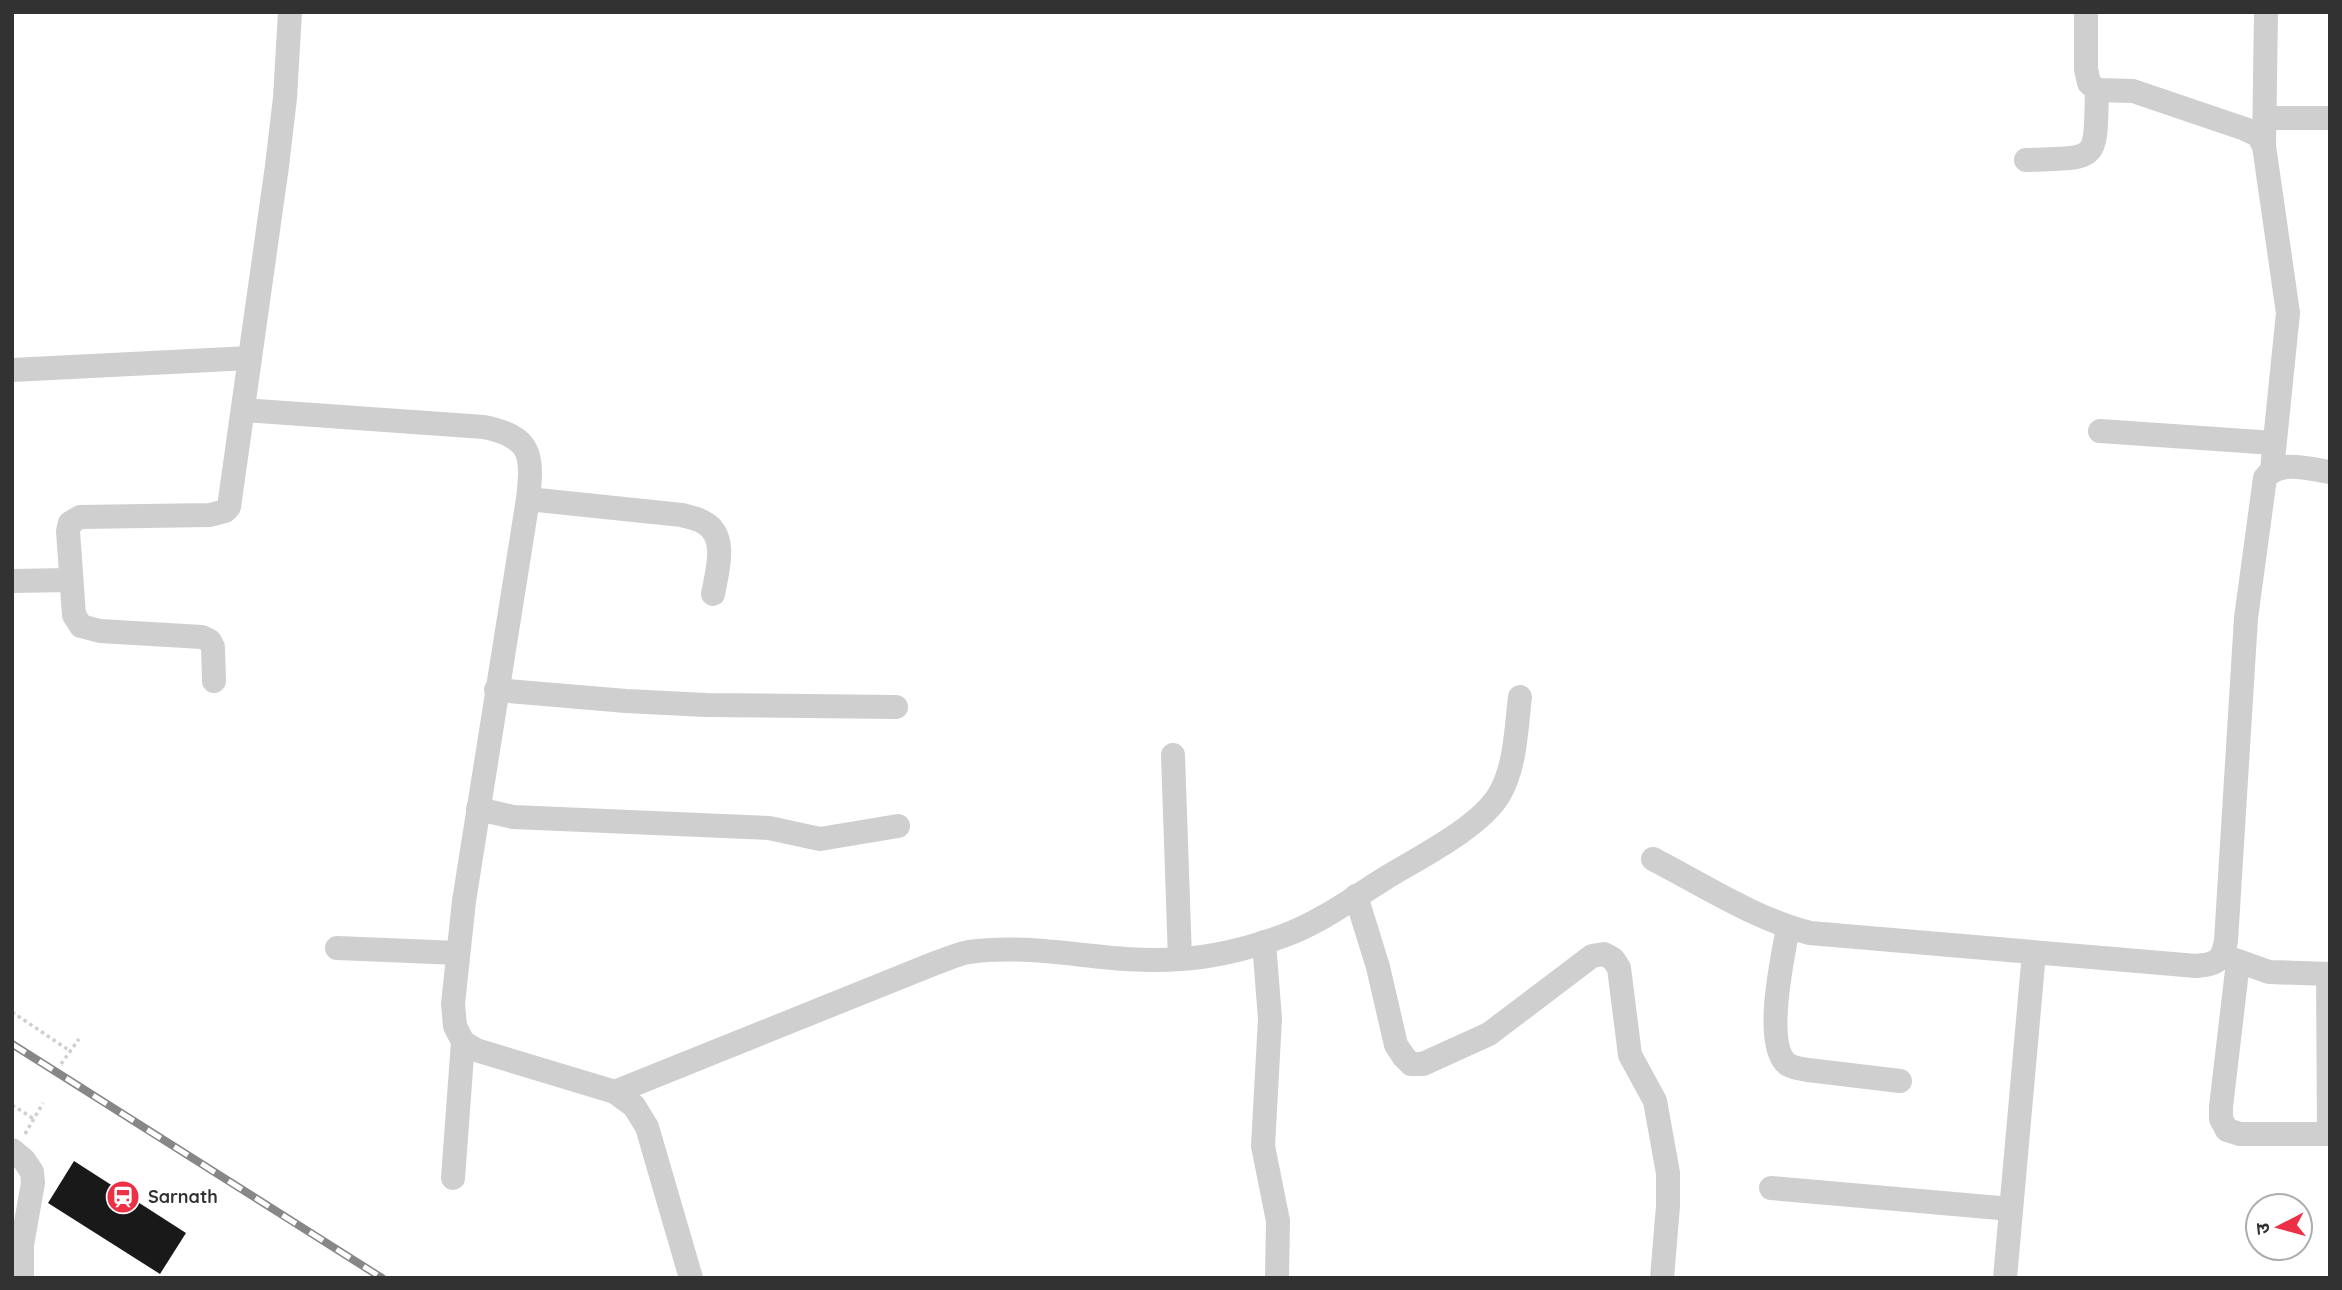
<svg xmlns="http://www.w3.org/2000/svg" width="2342" height="1290" viewBox="0 0 2342 1290" font-family="Quicksand,'Noto Sans Devanagari',sans-serif">
  <rect width="100%" height="100%" fill="#fff"/>
  <!-- building -->
  <path fill="#191919" d="M 74,1161 L 186,1233 L 160,1274 L 48,1203 Z"/>
  <g fill="none" stroke-linecap="round" stroke-linejoin="round">
    <!-- path -->
    <g stroke="#cfcfcf" stroke-width="3.5" stroke-dasharray="3.5 3.5" stroke-linecap="butt">
      <path d="M 12,1012 L 70,1051"/>
      <path d="M 61,1064 L 79,1039"/>
      <path d="M 12,1105 L 34,1119"/>
      <path d="M 25,1134 L 43,1103"/>
    </g>
    <!-- minor -->
    <g stroke="#cfcfcf" stroke-width="24">
      <path d="M 2086,12 L 2086,69 L 2089,83 L 2097,90 L 2133,91 L 2245,129 L 2258,135 L 2264,146 L 2288,313 L 2272,470"/>
      <path d="M 2265,118 L 2330,118"/>
      <path d="M 2264,146 L 2266,12"/>
      <path d="M 2026,160 C 2100,157 2095,164 2097,90"/>
      <path d="M 12,370 L 250,358"/>
      <path d="M 244,410 L 484,427 C 532,437 533,455 528,499 L 464,901 L 453,1004 L 455,1026 L 463,1042 L 476,1050 L 615,1092 L 634,1106 L 647,1127 L 691,1278"/>
      <path d="M 2100,431 L 2274,443"/>
      <path d="M 528,499 L 682,515 C 688,517 697,518 703,522 C 729,535 717,572 713,594"/>
      <path d="M 12,581 L 70,580"/>
      <path d="M 214,681 L 213,647 L 210,641 L 202,637 L 100,631 L 81,626 L 74,615 L 68,531 L 70,523 L 80,517 L 210,515 L 225,511 L 229,507 L 277,166 L 285,98 L 290,12"/>
      <path d="M 496,690 L 626,701 L 706,705 L 896,707"/>
      <path d="M 1173,755 L 1180,959"/>
      <path d="M 478,809 L 513,817 L 769,828 L 820,839 L 898,826"/>
      <path d="M 1653,859 C 1703,885 1755,919 1810,933 L 2196,966 C 2216,964 2222,962 2226,941 L 2246,618 L 2265,478 C 2280,459 2309,469 2330,472"/>
      <path d="M 1356,896 L 1378,967 L 1396,1045 L 1404,1057 L 1411,1064 L 1423,1064 L 1489,1034 L 1592,956 L 1604,954 L 1613,959 L 1619,968 L 1630,1055 L 1655,1101 L 1668,1173 L 1668,1206 L 1662,1278"/>
      <path d="M 1788,928 C 1783,956 1763,1043 1787,1064 C 1793,1068 1801,1069 1808,1070 L 1900,1081"/>
      <path d="M 1264,942 L 1270,1019 L 1263,1146 L 1278,1221 L 1277,1278"/>
      <path d="M 337,948 L 458,953"/>
      <path d="M 2224,956 L 2269,972 L 2330,974"/>
      <path d="M 2238,962 L 2221,1107 L 2221,1119 L 2227,1130 L 2240,1134 L 2330,1134"/>
      <path d="M 2328,974 L 2329,1134"/>
      <path d="M 615,1092 L 933,964 C 945,960 957,954 969,952 C 1039,942 1109,965 1180,959 C 1215,957 1250,948 1283,936 C 1319,923 1352,899 1384,879 C 1418,858 1479,828 1499,795 C 1516,766 1516,729 1520,697"/>
      <path d="M 12,1150 L 24,1160 L 32,1172 L 33,1183 L 22,1245 L 22,1278"/>
      <path d="M 453,1178 L 463,1042"/>
      <path d="M 1771,1188 L 2011,1209"/>
      <path d="M 2005,1278 L 2034,953"/>
    </g>
    <defs>
      <path id="rail" d="M 12,1044 L 382,1278"/>
    </defs>
    <!-- rail casing -->
    <use href="#rail" stroke="#878787" stroke-width="8"/>
    <!-- rail -->
    <use href="#rail" stroke="#fff" stroke-width="5" stroke-dasharray="16" stroke-linecap="butt"/>
  </g>
  <!-- icons -->
  <defs>
    <symbol id="station-disc" viewBox="-11 -11 22 22"><circle r="9.5" fill="#ec3045" stroke="#fff"/><path d="M-3-6H3Q5-6 5-4V2Q5 4 3 4L4.5 6H3L1.5 4h-3L-3 6H-4.5L-3 4Q-5 4-5 2V-4Q-5-6-3-6ZM-3.5-4v3h7v-3ZM-3.5 1v1.5H-2V1ZM2 1v1.5H3.5V1Z" fill="#fff"/></symbol>
  </defs>
  <g fill-rule="evenodd">
    <use href="#station-disc" x="104" y="1178" width="38" height="38"/>
  </g>
  <g text-anchor="middle" stroke-width="7" stroke-linejoin="round" paint-order="stroke">
    <!-- poi labels -->
    <g font-size="18" font-weight="bold" fill="#323232" stroke="#fff" text-anchor="start">
      <text x="148" y="1203">Sarnath</text>
    </g>
  </g>
  <!-- border -->
  <rect width="2342" height="1290" fill="none" stroke="#323232" stroke-width="28"/>
  <!-- north arrow -->
  <g transform="translate(2279 1227) rotate(264)"><circle r="33" fill="#ffffff" stroke="#adadad" stroke-width="2"/>
  <path d="M0-5L12 26L0 18L-12 26Z" fill="#ec3045"/>
  <text y="-10" font-size="19" font-weight="bold" text-anchor="middle" fill="#323232">उ</text>
  </g>
</svg>
